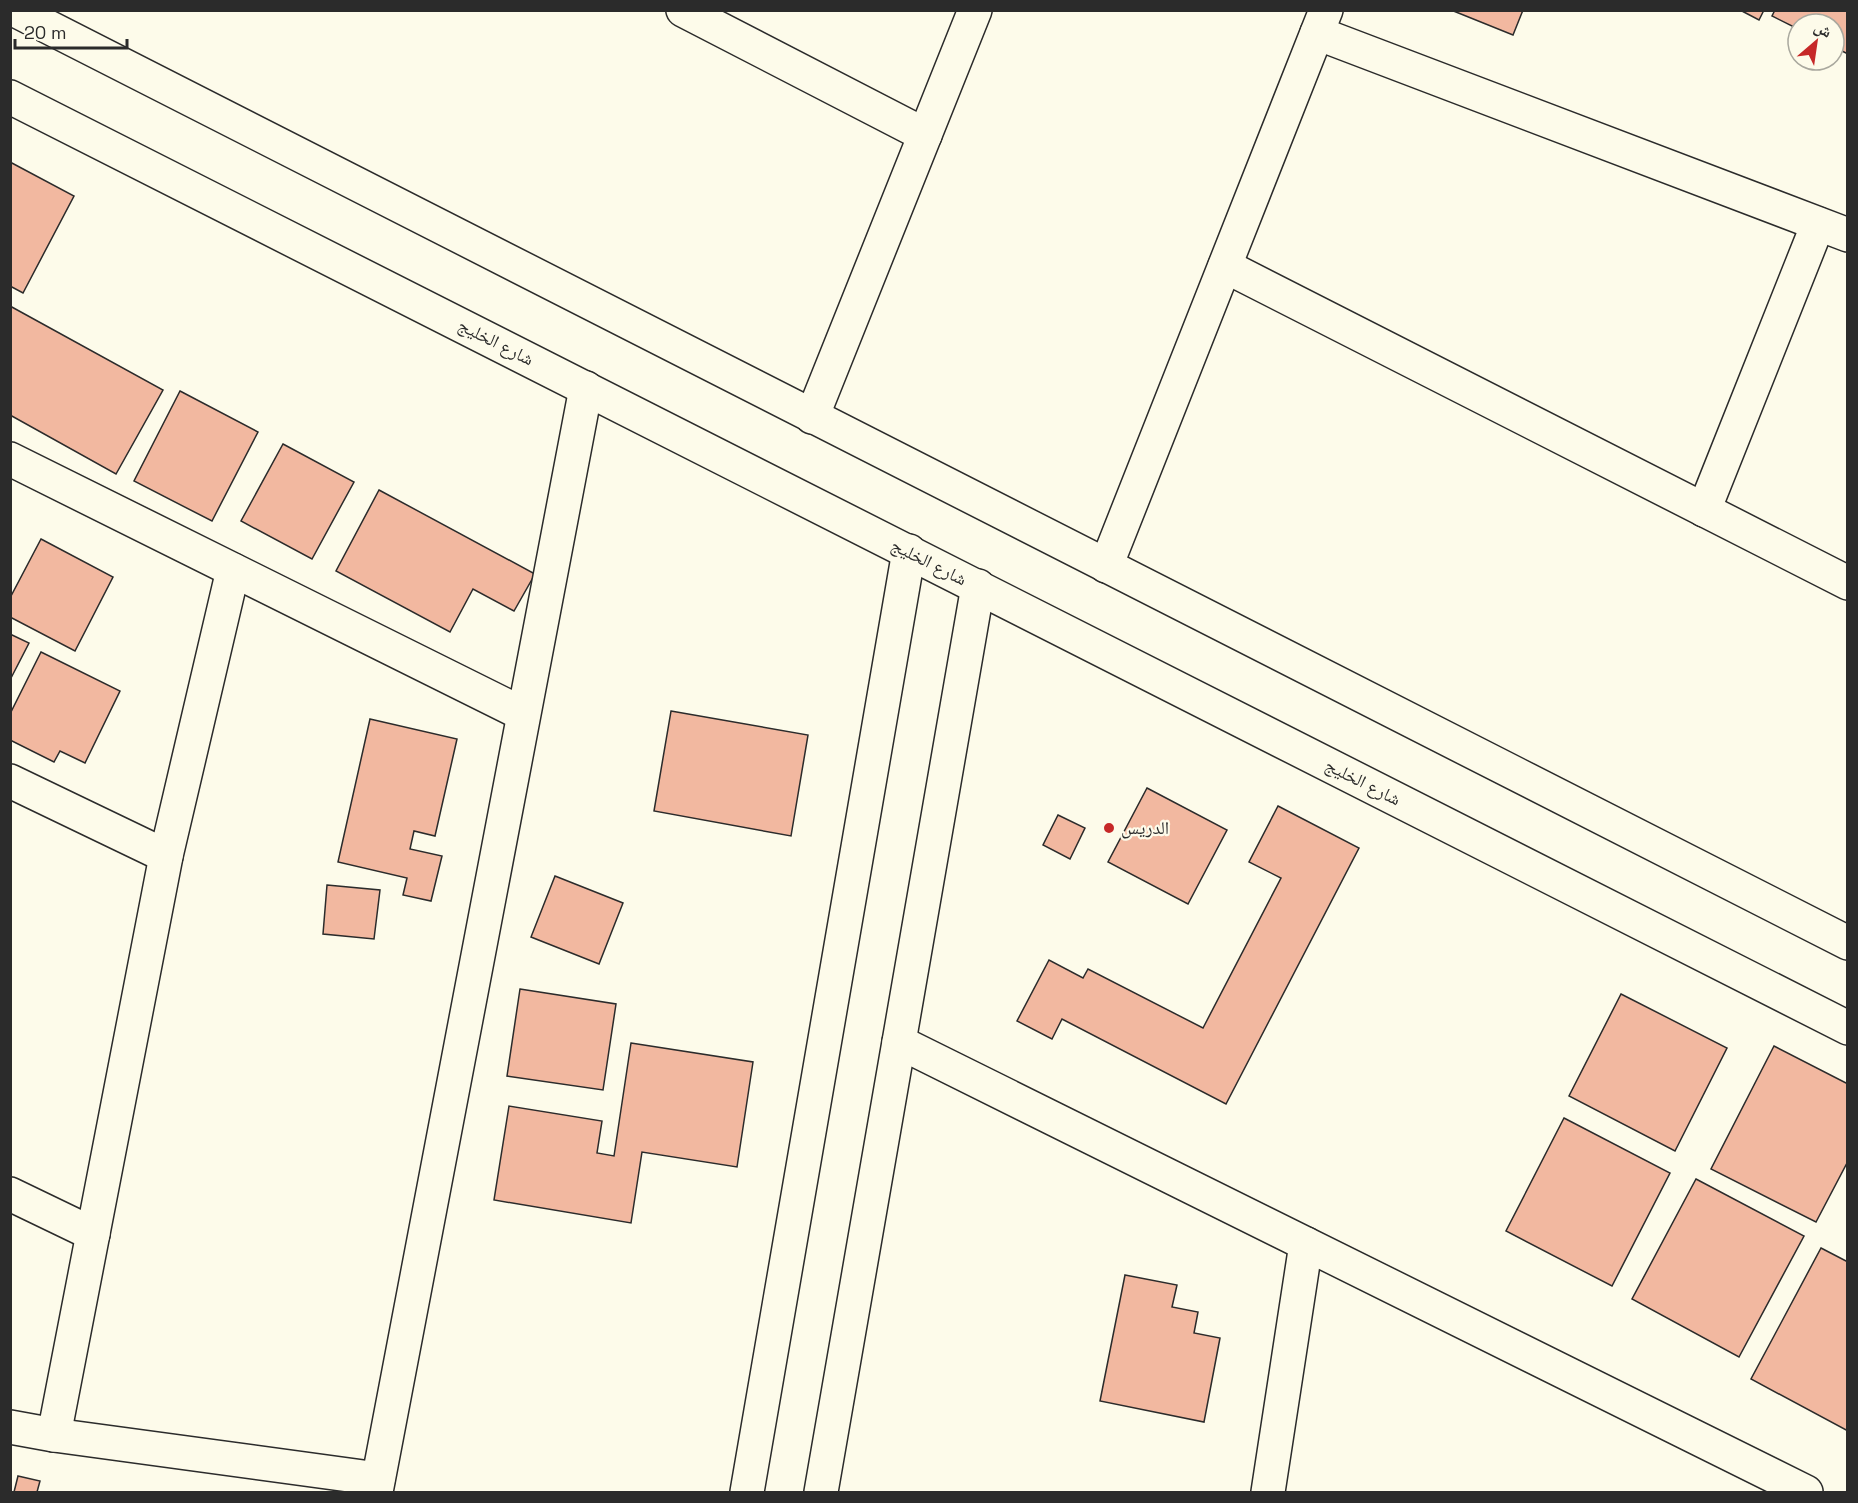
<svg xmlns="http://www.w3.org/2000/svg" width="1858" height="1503" viewBox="0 0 1858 1503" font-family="'Space Grotesk','Noto Naskh Arabic',sans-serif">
  <rect width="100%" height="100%" fill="#fdfbea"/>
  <!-- building -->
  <g fill="#f2b8a0" stroke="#2b2b2b" stroke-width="1.5">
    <path d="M 1451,10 L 1523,10 L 1513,35 Z"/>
    <path d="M 1740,10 L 1764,10 L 1759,20 Z"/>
    <path d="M 1775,10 L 1848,10 L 1848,54 L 1834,47 L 1834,24 L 1798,24 L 1798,29 L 1772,16 Z"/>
    <path d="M 10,162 L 74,196 L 23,293 L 10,286 Z"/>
    <path d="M 10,306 L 163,390 L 116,474 L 10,415 Z"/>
    <path d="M 180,391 L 258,432 L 212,521 L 134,481 Z"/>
    <path d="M 283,444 L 354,482 L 312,559 L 241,521 Z"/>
    <path d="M 379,490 L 535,574 L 514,611 L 473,589 L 450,632 L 336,571 Z"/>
    <path d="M 41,539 L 113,577 L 75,651 L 10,617 L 10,598 Z"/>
    <path d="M 10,634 L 29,643 L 10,680 Z"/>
    <path d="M 41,652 L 120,691 L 85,763 L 60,751 L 54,762 L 10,740 L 10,714 Z"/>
    <path d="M 671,711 L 808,735 L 791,836 L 654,811 Z"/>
    <path d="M 370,719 L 457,739 L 435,836 L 414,831 L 410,849 L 442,856 L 431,901 L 403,895 L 407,878 L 338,862 Z"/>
    <path d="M 1147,788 L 1227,830 L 1188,904 L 1108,862 Z"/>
    <path d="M 1278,806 L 1359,848 L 1226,1104 L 1062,1019 L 1052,1039 L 1017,1021 L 1049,960 L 1083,978 L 1088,969 L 1203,1028 L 1281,878 L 1249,862 Z"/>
    <path d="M 1058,815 L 1085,828 L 1070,859 L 1043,845 Z"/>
    <path d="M 555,876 L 623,903 L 599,964 L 531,937 Z"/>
    <path d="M 327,885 L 380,890 L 374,939 L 323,934 Z"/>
    <path d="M 520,989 L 616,1004 L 603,1090 L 507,1076 Z"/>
    <path d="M 1621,994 L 1727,1048 L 1675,1151 L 1569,1096 Z"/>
    <path d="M 631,1043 L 753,1062 L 737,1167 L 642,1152 L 631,1223 L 494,1200 L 509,1106 L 602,1121 L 597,1153 L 614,1156 Z"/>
    <path d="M 1774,1046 L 1848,1084 L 1848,1161 L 1816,1222 L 1711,1169 Z"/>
    <path d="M 1564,1118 L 1670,1173 L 1612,1286 L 1506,1231 Z"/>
    <path d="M 1696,1179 L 1804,1236 L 1739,1357 L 1632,1299 Z"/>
    <path d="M 1821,1248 L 1848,1262 L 1848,1431 L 1751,1379 Z"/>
    <path d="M 1125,1275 L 1177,1285 L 1172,1307 L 1198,1312 L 1194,1333 L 1220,1338 L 1204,1422 L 1100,1401 Z"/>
    <path d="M 18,1476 L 40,1481 L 37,1492 L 14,1492 Z"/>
  </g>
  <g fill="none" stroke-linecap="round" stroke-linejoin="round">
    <defs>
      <g id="street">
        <path d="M 683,10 L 925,135"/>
        <path d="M 1317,33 L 1848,235"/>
        <path d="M 1225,266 L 1848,583"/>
        <path d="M 812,417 L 975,10"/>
        <path d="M 10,459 L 523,714"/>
        <path d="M 1704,510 L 1818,224"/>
        <path d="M 1106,566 L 1326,10"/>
        <path d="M 10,781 L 166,856"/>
        <path d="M 899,1042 L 1806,1492"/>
        <path d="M 10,1194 L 93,1234"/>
        <path d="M 10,1427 L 54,1435 L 378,1479"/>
        <path d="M 54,1435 L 166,856 L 233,570"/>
        <path d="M 376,1492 L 586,388"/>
        <path d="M 1268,1492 L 1306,1244"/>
      </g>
      <g id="secondary">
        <path d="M 15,10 L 1848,943"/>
        <path d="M 10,97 L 1848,1028"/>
        <path d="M 747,1492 L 909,551"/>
        <path d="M 821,1492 L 978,586"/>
      </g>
    </defs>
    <!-- street casing -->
    <use href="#street" stroke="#2b2b2b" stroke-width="36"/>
    <!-- secondary casing -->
    <use href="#secondary" stroke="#2b2b2b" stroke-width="36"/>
    <!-- street -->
    <use href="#street" stroke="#fdfbea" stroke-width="33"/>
    <!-- secondary -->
    <use href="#secondary" stroke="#fdfbea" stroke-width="33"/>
  </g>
  <!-- markers -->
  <circle fill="#c62828" stroke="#fdfbea" stroke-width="2" cx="1109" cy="828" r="6"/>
  <g text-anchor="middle" stroke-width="4.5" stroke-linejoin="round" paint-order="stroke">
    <!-- street labels -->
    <g font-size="18" fill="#2b2b2b" stroke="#fdfbea">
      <text transform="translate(496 342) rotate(27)" y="6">شارع الخليج</text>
      <text transform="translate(929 562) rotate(27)" y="6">شارع الخليج</text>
      <text transform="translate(1363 782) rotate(27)" y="6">شارع الخليج</text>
    </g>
    <!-- poi labels -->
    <g font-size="18" fill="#2b2b2b" stroke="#fdfbea" text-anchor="start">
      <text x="1121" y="834">الدريس</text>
    </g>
  </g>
  <!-- border -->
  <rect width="1858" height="1503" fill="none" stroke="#2b2b2b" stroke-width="24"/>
  <!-- north arrow -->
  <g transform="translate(1816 42) rotate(29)"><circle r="28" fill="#fdfbea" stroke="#a9a89e" stroke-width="1.5"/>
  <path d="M0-4.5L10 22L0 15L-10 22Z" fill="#c62828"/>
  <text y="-9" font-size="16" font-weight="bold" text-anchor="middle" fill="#2b2b2b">ش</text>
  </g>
  <!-- scale -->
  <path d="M15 39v9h112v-9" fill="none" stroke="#2b2b2b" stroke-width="3"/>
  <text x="24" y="39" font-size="18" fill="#2b2b2b" stroke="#fdfbea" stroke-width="4.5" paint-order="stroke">20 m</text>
</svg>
